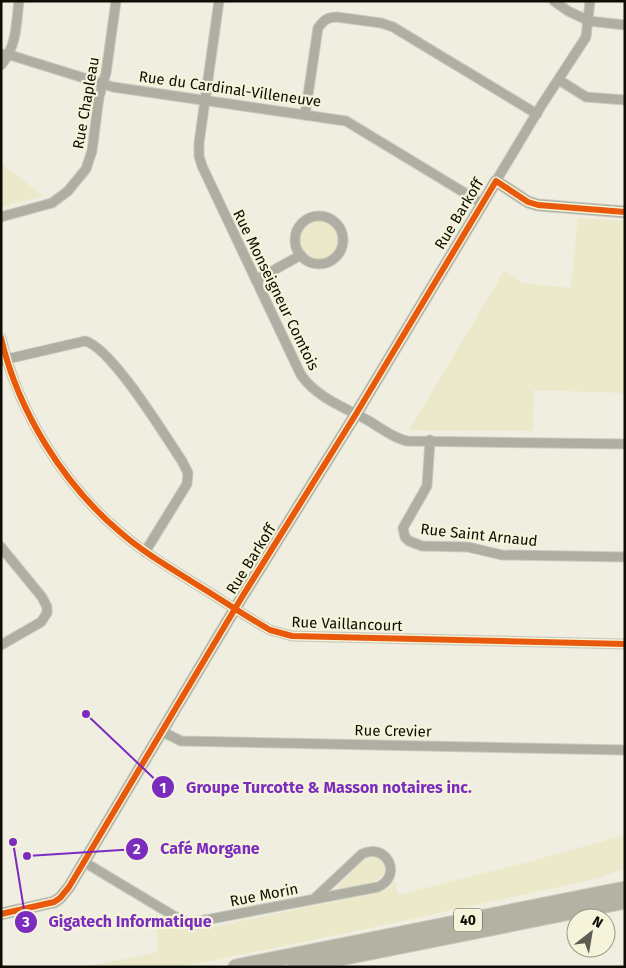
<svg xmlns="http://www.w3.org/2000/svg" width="626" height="968" viewBox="0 0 626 968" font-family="'Fira Sans',sans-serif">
  <rect width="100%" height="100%" fill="#efeee0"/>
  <!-- green -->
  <g fill="#ebe9ca">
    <path d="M 1,163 L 43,196 L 1,207 Z"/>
    <path d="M 578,218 L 625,221 L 623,258 L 625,258 L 625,393 L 534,390 L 533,431 L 409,430 L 504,271 L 523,283 L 571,288 Z"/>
    <circle cx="319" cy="240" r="19"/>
    <path d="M 625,835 L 625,869 L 590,880 L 375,927 L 181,967 L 86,967 L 158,952 L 156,914 L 186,929 L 202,929 L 381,892 L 389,888 L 395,880 L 398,895 L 528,862 Z"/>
    <path d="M 376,857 C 381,860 384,863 385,870 C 385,884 346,888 335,889 L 364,859 Z"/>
  </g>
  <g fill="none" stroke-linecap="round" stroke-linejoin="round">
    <defs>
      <g id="street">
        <path d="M 219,1 L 199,143 L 199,156 L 202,166 L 301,375 C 317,398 346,408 369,421 C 381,428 393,438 407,441 L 625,444"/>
        <path d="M 554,1 L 568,11 L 589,21 L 625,25"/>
        <path d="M 1,54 L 10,55 L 113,87 L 346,121 L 483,204"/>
        <path d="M 1,65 C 17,46 16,25 19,1"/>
        <path d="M 559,80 L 586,97 L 625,100"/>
        <path d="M 305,115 L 318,28 C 323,21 327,17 337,17 L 381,23 L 393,27 L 537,114"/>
        <path d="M 496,181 L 541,106 L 586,37 L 590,1"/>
        <circle cx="319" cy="240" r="24"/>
        <path d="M 1,217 L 52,203 L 68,191 L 86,169 L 92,151 L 99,97 L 106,73 L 116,1"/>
        <path d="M 256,280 L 301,255"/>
        <path d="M 1,338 C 18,411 63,484 120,532 C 144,553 172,569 199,586 C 222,600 245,616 270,630 L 292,636 L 625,644"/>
        <path d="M 3,360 L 85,341 C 112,348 165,436 182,461 L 188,473 L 187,484 L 145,552"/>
        <path d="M 430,440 L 427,486 L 403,528 L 405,537 L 409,541 L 422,546 L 468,547 L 502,555 L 625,557"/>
        <path d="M 1,547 L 42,597 L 47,607 L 47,613 L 41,622 L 1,645"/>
        <path d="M 163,732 L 181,741 L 625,750"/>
        <path d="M 84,862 L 174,916 L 185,921 L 195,922 L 378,887 C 403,876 387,842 362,854 L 315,898"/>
      </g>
      <path id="secondary" d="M 1,914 L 54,902 L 60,898 L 69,887 L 242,597 L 356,414 L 496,181 L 528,202 L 538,205 L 625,212"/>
      <g id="highway">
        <path d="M 236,967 L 625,889"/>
        <path d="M 295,967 L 625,901"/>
      </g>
    </defs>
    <!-- street casing -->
    <use href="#street" stroke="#c9c9bf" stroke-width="11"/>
    <!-- secondary casing -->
    <use href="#secondary" stroke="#c9c9bf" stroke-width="13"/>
    <!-- highway casing -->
    <use href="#highway" stroke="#c9c9bf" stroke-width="17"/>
    <!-- street -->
    <use href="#street" stroke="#aeaea3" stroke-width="9"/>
    <!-- secondary -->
    <use href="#secondary" stroke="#aead9f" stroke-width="11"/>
    <!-- highway -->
    <use href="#highway" stroke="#b4b2a3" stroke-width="15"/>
    <defs>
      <g id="cycleway">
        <path d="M 1,338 C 18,411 63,484 120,532 C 144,553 172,569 199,586 C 222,600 245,616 270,630 L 292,636 L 625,644"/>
        <path d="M 1,914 L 54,902 L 60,898 L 69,887 L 242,597 L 356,414 L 496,181 L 528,202 L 538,205 L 625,212"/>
      </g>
    </defs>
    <!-- cycleway casing -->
    <use href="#cycleway" stroke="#f5f4da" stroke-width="9"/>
    <!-- cycleway -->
    <use href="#cycleway" stroke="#e8590c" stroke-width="6"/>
  </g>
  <g text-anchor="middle" stroke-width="4.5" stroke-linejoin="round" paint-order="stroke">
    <!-- shield labels -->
    <rect fill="#f5f4da" stroke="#535245" stroke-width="1" x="454" y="908.5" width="28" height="23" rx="4"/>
    <g font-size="14" font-weight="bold" fill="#0d0d05">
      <text x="468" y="925">40</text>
    </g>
    <!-- street labels -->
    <g font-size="15" fill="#0d0d05" stroke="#f5f4da">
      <text transform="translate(230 89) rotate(8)" y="5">Rue du Cardinal-Villeneuve</text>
      <text transform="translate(86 103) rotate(-80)" y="5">Rue Chapleau</text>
      <text transform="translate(459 214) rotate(-59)" y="5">Rue Barkoff</text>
      <text transform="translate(276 290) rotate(64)" y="5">Rue Monseigneur Comtois</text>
      <text transform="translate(479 535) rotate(6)" y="5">Rue Saint Arnaud</text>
      <text transform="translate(251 559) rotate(-58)" y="5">Rue Barkoff</text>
      <text transform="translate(347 624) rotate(2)" y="5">Rue Vaillancourt</text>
      <text transform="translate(393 731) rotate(1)" y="5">Rue Crevier</text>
      <text transform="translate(264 895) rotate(-11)" y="5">Rue Morin</text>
    </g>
  </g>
  <!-- callouts -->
  <path fill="none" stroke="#7b2cbf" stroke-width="2" d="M86 714L163 787M27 856L137 849M13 842L26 922"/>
  <g fill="#7b2cbf" stroke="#f5f4da" stroke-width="2">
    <circle cx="86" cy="714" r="5"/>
    <circle cx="27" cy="856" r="5"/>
    <circle cx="13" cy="842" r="5"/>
    <circle cx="163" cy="787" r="12"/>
    <circle cx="137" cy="849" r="12"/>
    <circle cx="26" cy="922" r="12"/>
  </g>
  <g font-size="15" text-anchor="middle" font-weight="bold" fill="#fff">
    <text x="163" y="793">1</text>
    <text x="137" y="854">2</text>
    <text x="26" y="927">3</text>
  </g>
  <g font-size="16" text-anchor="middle" font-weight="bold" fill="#7b2cbf" stroke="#f5f4da" stroke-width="4.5" stroke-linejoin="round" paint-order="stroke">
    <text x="329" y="793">Groupe Turcotte &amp; Masson notaires inc.</text>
    <text x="210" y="854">Café Morgane</text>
    <text x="130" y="927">Gigatech Informatique</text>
  </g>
  <!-- border -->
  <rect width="626" height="968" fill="none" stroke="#0d0d05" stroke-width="5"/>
  <!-- north arrow -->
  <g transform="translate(591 933) rotate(31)"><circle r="24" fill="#f5f4da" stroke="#989885"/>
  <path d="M0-4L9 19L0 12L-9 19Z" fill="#5c5c52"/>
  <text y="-8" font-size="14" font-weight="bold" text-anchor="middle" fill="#0d0d05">N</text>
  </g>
</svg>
